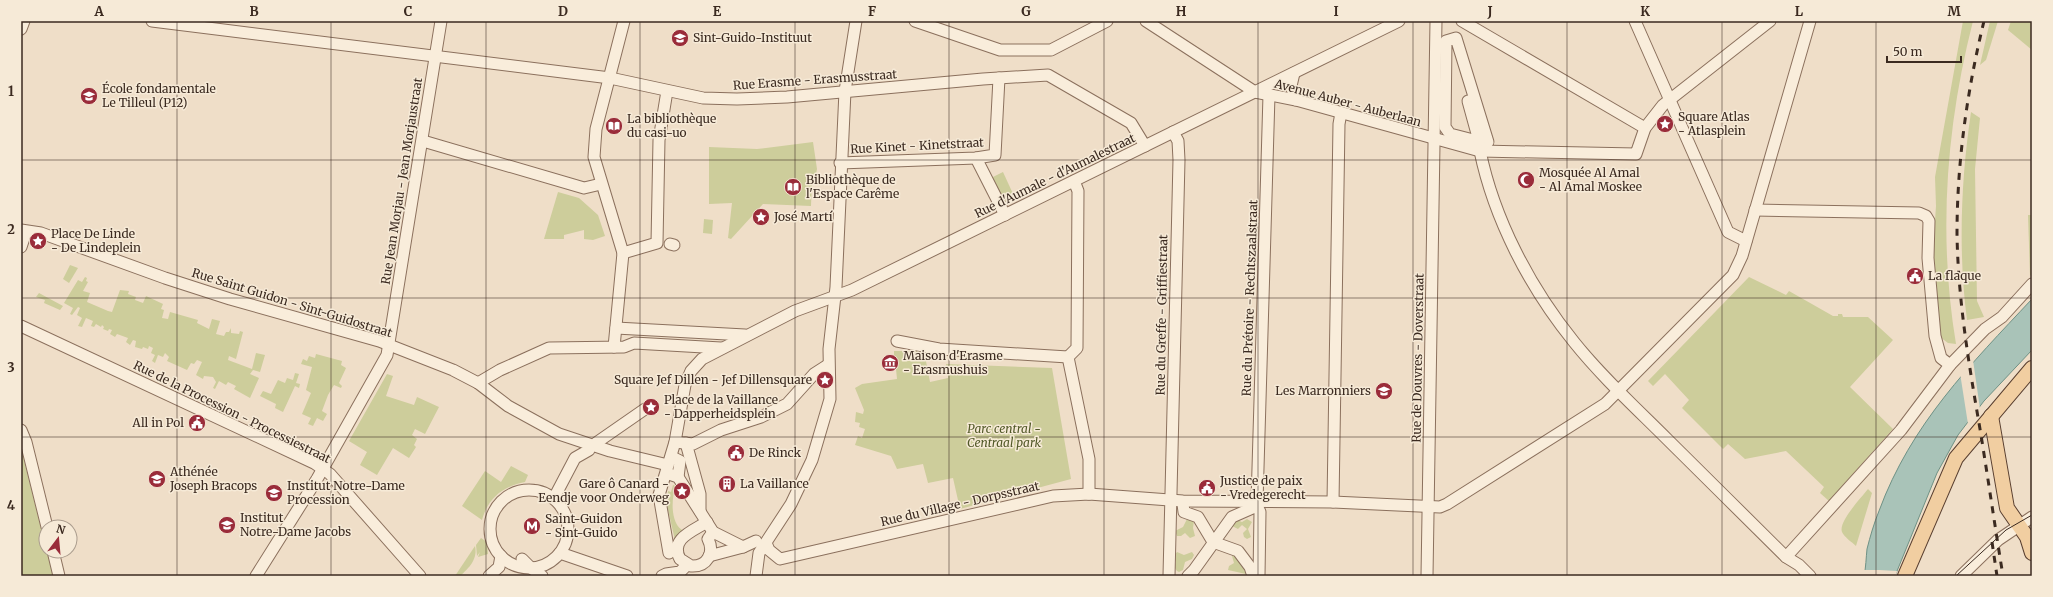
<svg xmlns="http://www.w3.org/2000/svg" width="2053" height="597" viewBox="0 0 2053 597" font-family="Merriweather,serif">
  <rect width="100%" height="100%" fill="#efdec8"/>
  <!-- green -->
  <g fill="#cdcd9b">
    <path d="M 1963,21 L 1973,21 C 1946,126 1938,236 1956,344 L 1948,343 L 1940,337 L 1932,265 L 1936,206 L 1935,177 Z"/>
    <path d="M 1990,21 L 1998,21 L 1986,60 L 1980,65 Z"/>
    <path d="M 2011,21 L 2032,21 L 2032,50 L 2008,30 Z"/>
    <path d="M 1971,112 L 1980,118 L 1975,169 L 1977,301 L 1984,317 L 1967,320 C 1958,252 1961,179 1971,112 Z"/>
    <path d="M 813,142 L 817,169 L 815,179 L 812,180 L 811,206 L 763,204 L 731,239 L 728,238 L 732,203 L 709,204 L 709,147 L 757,149 Z"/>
    <path d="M 1003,172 L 1014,196 L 1003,202 L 991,178 Z"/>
    <path d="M 558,192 L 579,198 L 598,215 L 605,236 L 593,240 L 584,239 L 584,230 L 564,235 L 564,239 L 544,239 Z"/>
    <path d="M 2028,215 L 2032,215 L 2032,273 L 2030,276 Z"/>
    <path d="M 704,219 L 713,220 L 712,234 L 703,233 Z"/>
    <path d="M 70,265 L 78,268 L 69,283 L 63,279 Z"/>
    <path d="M 85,277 L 87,278 L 86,281 L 88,282 L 83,291 L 90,293 L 87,302 L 108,311 L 112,312 L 120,290 L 129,291 L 128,294 L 136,297 L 135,300 L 143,303 L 146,296 L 163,304 L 161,309 L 164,310 L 162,318 L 168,319 L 170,312 L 198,320 L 197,323 L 209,329 L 212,319 L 220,321 L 216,334 L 224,336 L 226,332 L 229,332 L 231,328 L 231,333 L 239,334 L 240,331 L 243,332 L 236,359 L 229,356 L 228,360 L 252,369 L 256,353 L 265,355 L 260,372 L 253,370 L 250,374 L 259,378 L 250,398 L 234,389 L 236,386 L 228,382 L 226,385 L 219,381 L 215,389 L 213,388 L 216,382 L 213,377 L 204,376 L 203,379 L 196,375 L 202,362 L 197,360 L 194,364 L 191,363 L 187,370 L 167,361 L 169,357 L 165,353 L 163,357 L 158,355 L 155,363 L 152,361 L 155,355 L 151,353 L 153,348 L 149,346 L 148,349 L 143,347 L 142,349 L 135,347 L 136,341 L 133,340 L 130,345 L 126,342 L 128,338 L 117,334 L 115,337 L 110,334 L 112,330 L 109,329 L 108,331 L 103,329 L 104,327 L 102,325 L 101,327 L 96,324 L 94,327 L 91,326 L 93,321 L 86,318 L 82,327 L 78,326 L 82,318 L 77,315 L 80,308 L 78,307 L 72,315 L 70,314 L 73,308 L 64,303 L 78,280 L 82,282 Z"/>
    <path d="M 1749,277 L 1786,295 L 1789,291 L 1833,316 L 1838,316 L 1838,314 L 1842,314 L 1843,317 L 1868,317 L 1893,340 L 1850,387 L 1893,429 L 1829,501 L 1820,493 L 1824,487 L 1786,451 L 1745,459 L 1728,444 L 1723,449 L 1682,408 L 1689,400 L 1665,374 L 1653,386 L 1648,381 Z"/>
    <path d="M 39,293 L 63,306 L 60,310 L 44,303 L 45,300 L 36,297 Z"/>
    <path d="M 894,351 L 924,351 L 930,382 L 948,378 L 948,374 L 955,372 L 954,369 L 947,370 L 946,364 L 1052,368 L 1071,479 L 960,509 L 953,478 L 928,483 L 923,464 L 897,469 L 891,456 L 855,445 L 858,436 L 862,438 L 865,429 L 859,427 L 860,423 L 855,422 L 856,412 L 863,414 L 864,410 L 855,388 L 862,384 L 897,379 L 896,369 L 898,368 L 897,357 L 894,356 Z"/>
    <path d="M 316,354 L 342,361 L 341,365 L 346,368 L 339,383 L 342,386 L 341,388 L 334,385 L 328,395 L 322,411 L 327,414 L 323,421 L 317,418 L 313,426 L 308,424 L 311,418 L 302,414 L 311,393 L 306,390 L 312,367 L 301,364 L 303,359 L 307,361 L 309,356 L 315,358 Z"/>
    <path d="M 295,373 L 299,374 L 296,383 L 300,384 L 299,388 L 295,386 L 283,412 L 275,408 L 276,404 L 260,396 L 263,391 L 271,394 L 278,380 L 285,383 L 287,378 L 293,380 Z"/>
    <path d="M 387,374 L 393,376 L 386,396 L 414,405 L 417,397 L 439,407 L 425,434 L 415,429 L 412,435 L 417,439 L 414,445 L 416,447 L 409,458 L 393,448 L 377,475 L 360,465 L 367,452 L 349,441 Z"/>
    <path d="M 21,448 L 53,576 L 21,576 Z"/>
    <path d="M 511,466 L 528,475 L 525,482 C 503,486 488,498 482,520 L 462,506 L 485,471 L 501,482 Z"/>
    <path d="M 673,485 L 676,486 C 671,498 670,525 684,531 L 675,540 L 667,506 L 668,491 L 671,492 Z"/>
    <path d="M 1868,489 L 1872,493 L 1856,546 C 1852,542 1844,537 1842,532 C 1838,522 1861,498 1868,489 Z"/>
    <path d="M 1188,517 L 1194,521 L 1193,528 L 1195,536 L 1190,538 L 1185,533 L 1181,536 L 1177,536 L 1175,531 L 1183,527 Z"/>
    <path d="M 1247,519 L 1252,522 L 1248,529 L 1251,537 L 1247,539 L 1244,537 L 1243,533 L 1247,529 L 1242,525 L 1238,529 L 1232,526 L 1237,520 L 1242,522 Z"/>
    <path d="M 481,538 L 487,542 L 488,554 L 478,557 L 480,552 L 477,556 L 476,545 Z"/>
    <path d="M 475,546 C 478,559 469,568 460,576 L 455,576 Z"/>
    <path d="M 1177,552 L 1184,555 L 1192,552 L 1194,555 L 1192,559 L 1185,562 L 1183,570 L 1179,572 L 1177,571 L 1174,567 L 1176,562 L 1174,556 Z"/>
    <path d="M 1234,553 L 1242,564 L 1246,574 L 1228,570 L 1229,566 L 1234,563 L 1232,556 Z"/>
  </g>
  <!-- water -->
  <path fill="#a9c3b8" stroke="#6f9185" d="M 2032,299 L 2032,350 L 1984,401 L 1958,435 L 1937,473 L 1895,576 L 1864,576 C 1866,567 1866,558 1867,549 C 1870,537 1874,523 1879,511 C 1911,424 1970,365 2032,299 Z"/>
  <!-- pier -->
  <g fill="#efdec8">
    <path d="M 1973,360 L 1980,409 L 1968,424 L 1960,373 Z"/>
    <path d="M 1863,570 L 1879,570 L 1897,571 L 1896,576 L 1862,576 Z"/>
  </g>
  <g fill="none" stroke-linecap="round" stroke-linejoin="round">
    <defs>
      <g id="minor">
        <path d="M 152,21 L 610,78 L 703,98 L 737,99 L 787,97 L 983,79 L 1048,75 L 1131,123 L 1145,146"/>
        <path d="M 915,21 L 1000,50 L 1051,50 L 1107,21"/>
        <path d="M 1146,21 L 1255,92 L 1296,100 L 1480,151 L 1636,154 L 1645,128 L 1663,105 L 1770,21"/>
        <path d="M 1462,21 L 1645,128"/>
        <path d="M 1635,21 L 1728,232 L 1746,241"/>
        <path d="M 21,29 L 24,21"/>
        <path d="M 1456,38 L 1488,142 L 1485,143 L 1450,134 L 1445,127 L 1446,41 Z"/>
        <path d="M 1294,73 L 1291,86 L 1296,100"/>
        <path d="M 1468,101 L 1479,141"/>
        <path d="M 423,141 L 584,188 L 601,184"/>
        <path d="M 1480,151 C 1494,219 1530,288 1574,342 C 1602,377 1636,408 1668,440 C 1707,479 1747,518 1786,557 L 1799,565 L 1810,576"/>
        <path d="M 976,158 L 1005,215"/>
        <path d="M 840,163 L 976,158 L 995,155 L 999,78"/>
        <path d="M 1755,210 L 1919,213 L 1926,216 L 1929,221 L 1928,258 L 1935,336 L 1941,358 L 1950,365"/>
        <path d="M 21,230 L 41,233 L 165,278 L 230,299 L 379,341 L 453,370 L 478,383 L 508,406 L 559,434 L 610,451 L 668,465"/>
        <path d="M 670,244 L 674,245"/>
        <path d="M 21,247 L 26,232"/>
        <path d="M 623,253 L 657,243 L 659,140 L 667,91"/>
        <path d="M 21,326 L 314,463 L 330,474 L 420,576"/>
        <path d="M 616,328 L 745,335"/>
        <path d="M 897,341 L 939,349 L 1068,357"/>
        <path d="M 614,347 L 623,253 L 594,157 L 596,129 L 624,21"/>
        <path d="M 1068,357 L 1077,348 L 1078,191 L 1074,181"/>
        <path d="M 1068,357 L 1089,459 L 1089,494"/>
        <path d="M 478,383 L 500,370 L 549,348 L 624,347 L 634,343 L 721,348"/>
        <path d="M 21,430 L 26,442 L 47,527"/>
        <path d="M 675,442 L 693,444 L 721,430 L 761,417 L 787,404 L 814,374 L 828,365"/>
        <path d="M 596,443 L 645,409"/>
        <path d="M 686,443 L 700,494 L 700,511"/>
        <path d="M 674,458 L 680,461 L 678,477"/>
        <path d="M 669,474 L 678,477 L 713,532 L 743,547 L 756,541"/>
        <circle cx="529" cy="529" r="39"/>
        <path d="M 554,498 L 575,458 L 589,450"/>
        <path d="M 1257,502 L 1269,95"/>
        <path d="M 1333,502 L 1339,124 L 1341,113"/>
        <path d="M 1183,504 L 1184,512 L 1198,517 L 1213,542 L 1238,551 L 1250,567 L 1253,576"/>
        <path d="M 707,522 C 693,531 669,539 680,559 L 691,566 C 707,567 715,553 708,539 L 713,532"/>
        <path d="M 766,543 L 769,550 L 780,559 L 1053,496 L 1089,494 L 1183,501 L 1333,502 L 1440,507 L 1447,504 L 1605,404 L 1733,275 L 1742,256 L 1810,21"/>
        <path d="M 53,551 L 59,576"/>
        <path d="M 560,553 L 627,576"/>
        <path d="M 669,553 L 659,495 L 675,442 L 685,385 L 691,371 L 702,359 L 795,311 L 852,290 L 1399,21"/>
        <path d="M 709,556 L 743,547"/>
        <path d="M 1786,557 L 1901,430 L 1950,365 L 1985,329 L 2002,317 L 2032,284"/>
        <path d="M 522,559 L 531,568 L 542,576"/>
        <path d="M 256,576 L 317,479 L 387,355 L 441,21"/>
        <path d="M 489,576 L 499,567 L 501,556"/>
        <path d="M 662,576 L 666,574 L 680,572 L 687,565"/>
        <path d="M 756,576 L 759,553 L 791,504 L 812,460 L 830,399 L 829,349 L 836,287 L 845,91 L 856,21"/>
        <path d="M 1169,576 L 1179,160 L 1178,141 L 1173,132"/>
        <path d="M 1188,576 L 1194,570 L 1232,517 L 1257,506 L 1260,512 L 1259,576"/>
        <path d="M 1427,576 L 1436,21"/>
        <path d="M 1961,576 L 1998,540 L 2032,517"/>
      </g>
      <g id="major">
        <path d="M 1991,416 L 2007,508 L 2027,537 L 2032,553"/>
        <path d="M 1905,576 L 1956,458 L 2032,368"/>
      </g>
    </defs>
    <!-- minor casing -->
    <use href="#minor" stroke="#8b705d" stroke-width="13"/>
    <!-- major casing -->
    <use href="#major" stroke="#593f30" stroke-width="16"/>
    <!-- minor -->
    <use href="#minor" stroke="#f9eddb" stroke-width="11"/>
    <!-- major -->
    <use href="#major" stroke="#f1cea1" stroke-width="14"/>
    <!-- tram -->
    <path stroke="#3b2a20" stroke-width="1" d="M 1956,576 L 2006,530 L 2032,515"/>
    <!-- rail -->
    <g stroke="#3b2a20" stroke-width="3" stroke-dasharray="7 7" stroke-linecap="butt">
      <path d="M 1984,21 C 1967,91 1957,162 1957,234 C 1958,300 1969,365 1980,429 C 1988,478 1995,527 2003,576"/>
      <path d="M 1992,542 L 1997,576"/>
    </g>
  </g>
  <!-- grid -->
  <path fill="none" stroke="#3b2a20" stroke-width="1" stroke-opacity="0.55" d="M 177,21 L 177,576M 331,21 L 331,576M 486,21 L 486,576M 640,21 L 640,576M 795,21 L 795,576M 949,21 L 949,576M 1104,21 L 1104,576M 1258,21 L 1258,576M 1413,21 L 1413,576M 1567,21 L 1567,576M 1722,21 L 1722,576M 1876,21 L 1876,576M 21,160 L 2032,160M 21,298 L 2032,298M 21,437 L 2032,437"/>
  <!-- icons -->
  <defs>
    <symbol id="school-disc" viewBox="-11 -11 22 22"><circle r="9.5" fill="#9a2c3a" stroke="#f6ead7"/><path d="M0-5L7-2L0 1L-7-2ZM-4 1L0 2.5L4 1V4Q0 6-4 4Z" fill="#fff"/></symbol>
    <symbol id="sight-disc" viewBox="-11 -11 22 22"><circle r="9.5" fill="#9a2c3a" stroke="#f6ead7"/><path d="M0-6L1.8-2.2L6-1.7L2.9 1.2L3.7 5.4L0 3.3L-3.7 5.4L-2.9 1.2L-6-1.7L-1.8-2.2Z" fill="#fff"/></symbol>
    <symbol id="library-disc" viewBox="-11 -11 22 22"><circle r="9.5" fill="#9a2c3a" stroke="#f6ead7"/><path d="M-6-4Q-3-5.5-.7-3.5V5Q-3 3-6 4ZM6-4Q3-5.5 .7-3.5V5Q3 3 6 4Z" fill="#fff"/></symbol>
    <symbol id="mosque-disc" viewBox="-11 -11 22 22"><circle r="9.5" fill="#9a2c3a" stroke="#f6ead7"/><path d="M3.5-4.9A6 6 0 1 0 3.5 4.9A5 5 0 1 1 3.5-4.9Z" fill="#fff"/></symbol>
    <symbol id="civic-disc" viewBox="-11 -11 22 22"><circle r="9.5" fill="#9a2c3a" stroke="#f6ead7"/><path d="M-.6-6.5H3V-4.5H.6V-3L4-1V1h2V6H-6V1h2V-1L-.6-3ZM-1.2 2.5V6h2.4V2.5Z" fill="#fff"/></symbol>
    <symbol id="museum-disc" viewBox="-11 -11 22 22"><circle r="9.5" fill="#9a2c3a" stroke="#f6ead7"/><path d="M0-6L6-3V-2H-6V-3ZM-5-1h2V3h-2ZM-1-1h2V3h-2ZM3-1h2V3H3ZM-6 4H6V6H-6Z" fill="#fff"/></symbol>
    <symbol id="building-disc" viewBox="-11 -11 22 22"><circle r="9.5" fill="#9a2c3a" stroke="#f6ead7"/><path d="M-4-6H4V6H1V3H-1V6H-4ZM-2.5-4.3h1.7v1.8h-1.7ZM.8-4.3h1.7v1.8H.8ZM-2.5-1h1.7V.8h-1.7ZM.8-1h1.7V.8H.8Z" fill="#fff"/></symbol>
    <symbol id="metro-disc" viewBox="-11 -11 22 22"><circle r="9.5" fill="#9a2c3a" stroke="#f6ead7"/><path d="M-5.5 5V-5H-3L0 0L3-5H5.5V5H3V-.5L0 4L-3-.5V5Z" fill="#fff"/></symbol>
  </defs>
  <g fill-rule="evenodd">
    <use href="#school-disc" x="670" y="28" width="20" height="20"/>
    <use href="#school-disc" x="79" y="86" width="20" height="20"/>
    <use href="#sight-disc" x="1655" y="114" width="20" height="20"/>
    <use href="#library-disc" x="604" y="116" width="20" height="20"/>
    <use href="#mosque-disc" x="1516" y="170" width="20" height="20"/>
    <use href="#library-disc" x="783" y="177" width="20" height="20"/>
    <use href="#sight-disc" x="751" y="207" width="20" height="20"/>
    <use href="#sight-disc" x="28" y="231" width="20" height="20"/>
    <use href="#civic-disc" x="1905" y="266" width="20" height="20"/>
    <use href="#museum-disc" x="880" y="353" width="20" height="20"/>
    <use href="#sight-disc" x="815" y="370" width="20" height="20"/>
    <use href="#school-disc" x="1374" y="381" width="20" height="20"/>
    <use href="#sight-disc" x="641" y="397" width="20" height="20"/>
    <use href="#civic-disc" x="187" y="413" width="20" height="20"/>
    <use href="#civic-disc" x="726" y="443" width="20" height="20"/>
    <use href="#school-disc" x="147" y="469" width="20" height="20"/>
    <use href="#building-disc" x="717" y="474" width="20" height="20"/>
    <use href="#civic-disc" x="1197" y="478" width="20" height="20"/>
    <use href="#sight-disc" x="672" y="481" width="20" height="20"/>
    <use href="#school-disc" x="264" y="483" width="20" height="20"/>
    <use href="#school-disc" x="217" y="515" width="20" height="20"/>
    <use href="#metro-disc" x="522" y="516" width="20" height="20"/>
  </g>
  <g text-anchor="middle" stroke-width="3" stroke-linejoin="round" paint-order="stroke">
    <!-- poi labels -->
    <g font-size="12" fill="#3b2a20" stroke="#f6ead7" text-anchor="start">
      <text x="693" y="42">Sint-Guido-Instituut</text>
      <text x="102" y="93">École fondamentale<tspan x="102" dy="14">Le Tilleul (P12)</tspan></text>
      <text x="1678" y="121">Square Atlas<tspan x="1678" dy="14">- Atlasplein</tspan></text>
      <text x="627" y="123">La bibliothèque<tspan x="627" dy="14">du casi-uo</tspan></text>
      <text x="1539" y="177">Mosquée Al Amal<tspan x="1539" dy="14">- Al Amal Moskee</tspan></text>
      <text x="806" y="184">Bibliothèque de<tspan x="806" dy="14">l'Espace Carême</tspan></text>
      <text x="774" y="221">José Martí</text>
      <text x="51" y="238">Place De Linde<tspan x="51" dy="14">- De Lindeplein</tspan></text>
      <text x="1928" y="280">La flaque</text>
      <text x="903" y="360">Maison d'Erasme<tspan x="903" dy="14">- Erasmushuis</tspan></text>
      <text x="812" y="384" text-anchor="end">Square Jef Dillen - Jef Dillensquare</text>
      <text x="1371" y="395" text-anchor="end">Les Marronniers</text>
      <text x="664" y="404">Place de la Vaillance<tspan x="664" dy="14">- Dapperheidsplein</tspan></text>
      <text x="184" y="427" text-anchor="end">All in Pol</text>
      <text x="749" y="457">De Rinck</text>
      <text x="170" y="476">Athénée<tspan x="170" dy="14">Joseph Bracops</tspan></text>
      <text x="1220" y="485">Justice de paix<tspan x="1220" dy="14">- Vredegerecht</tspan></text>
      <text x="669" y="488" text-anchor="end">Gare ô Canard -<tspan x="669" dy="14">Eendje voor Onderweg</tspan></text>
      <text x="740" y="488">La Vaillance</text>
      <text x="287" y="490">Institut Notre-Dame<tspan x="287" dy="14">Procession</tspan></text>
      <text x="240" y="522">Institut<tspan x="240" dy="14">Notre-Dame Jacobs</tspan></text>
      <text x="545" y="523">Saint-Guidon<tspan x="545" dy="14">- Sint-Guido</tspan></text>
    </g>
    <!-- street labels -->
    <g font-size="12" fill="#3b2a20" stroke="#f6ead7">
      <text transform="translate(815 80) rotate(-4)" y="4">Rue Erasme - Erasmusstraat</text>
      <text transform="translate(1348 103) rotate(15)" y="4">Avenue Auber - Auberlaan</text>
      <text transform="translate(917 146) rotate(-3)" y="4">Rue Kinet - Kinetstraat</text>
      <text transform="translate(1055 176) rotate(-26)" y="4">Rue d'Aumale - d'Aumalestraat</text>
      <text transform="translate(402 181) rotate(-81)" y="4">Rue Jean Morjau - Jean Morjaustraat</text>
      <text transform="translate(1250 298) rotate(-88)" y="4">Rue du Prétoire - Rechtszaalstraat</text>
      <text transform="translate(292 303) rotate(17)" y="4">Rue Saint Guidon - Sint-Guidostraat</text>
      <text transform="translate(1162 315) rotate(-89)" y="4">Rue du Greffe - Griffiestraat</text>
      <text transform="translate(1418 358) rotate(-89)" y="4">Rue de Douvres - Doverstraat</text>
      <text transform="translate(232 412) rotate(26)" y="4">Rue de la Procession - Processiestraat</text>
      <text transform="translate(960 504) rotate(-13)" y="4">Rue du Village - Dorpsstraat</text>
    </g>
    <!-- park labels -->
    <g font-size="12" font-style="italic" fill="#515827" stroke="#f6ead7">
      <text x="1004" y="433">Parc central -<tspan x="1004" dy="14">Centraal park</tspan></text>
    </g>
  </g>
  <!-- border -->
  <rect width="2053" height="597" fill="none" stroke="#f6ead7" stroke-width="44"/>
  <!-- north arrow -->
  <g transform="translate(58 539) rotate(16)"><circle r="19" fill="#f6ead7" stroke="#ab9d8e"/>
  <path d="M0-3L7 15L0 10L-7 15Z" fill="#9a2c3a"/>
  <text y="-6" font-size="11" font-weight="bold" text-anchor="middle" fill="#3b2a20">N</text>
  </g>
  <!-- scale -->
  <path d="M1887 56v6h74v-6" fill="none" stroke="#3b2a20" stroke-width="2"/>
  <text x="1893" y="56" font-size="12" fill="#3b2a20" stroke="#f6ead7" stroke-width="3" paint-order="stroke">50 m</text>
  <rect x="22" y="22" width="2009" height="553" fill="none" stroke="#3b2a20" stroke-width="1.5"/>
  <g font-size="13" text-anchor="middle" font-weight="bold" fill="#3b2a20">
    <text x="99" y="16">A</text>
    <text x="254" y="16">B</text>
    <text x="408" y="16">C</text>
    <text x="563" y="16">D</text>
    <text x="717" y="16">E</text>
    <text x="872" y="16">F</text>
    <text x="1026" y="16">G</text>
    <text x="1181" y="16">H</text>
    <text x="1336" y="16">I</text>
    <text x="1490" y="16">J</text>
    <text x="1645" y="16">K</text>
    <text x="1799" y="16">L</text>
    <text x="1954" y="16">M</text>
    <text x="11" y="96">1</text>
    <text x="11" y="234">2</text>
    <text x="11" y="372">3</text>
    <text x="11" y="510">4</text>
  </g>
</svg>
